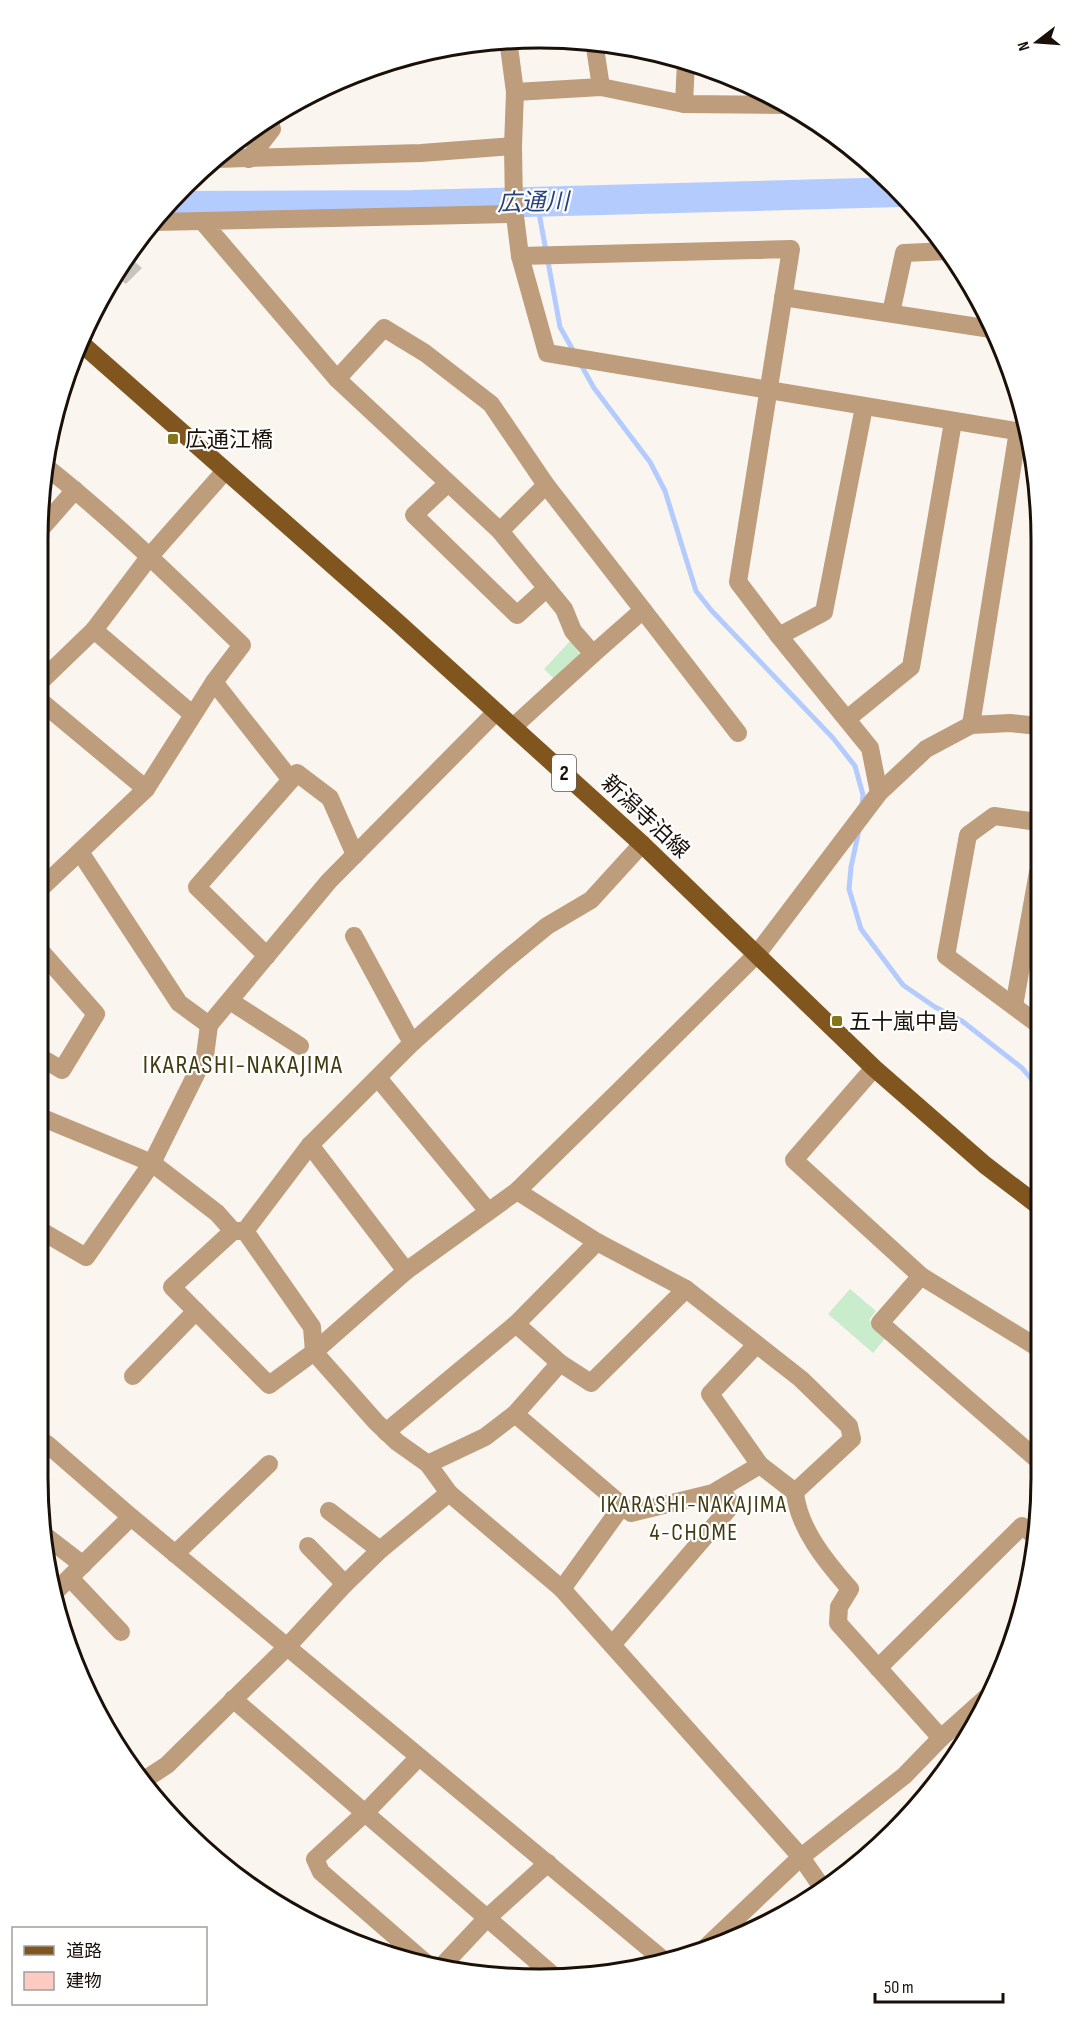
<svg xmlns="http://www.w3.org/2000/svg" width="1079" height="2017" viewBox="0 0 1079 2017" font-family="'Sofia Sans Condensed','Noto Sans JP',sans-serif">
  <rect width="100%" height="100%" fill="#fbf5f0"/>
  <!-- green -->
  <g fill="#c9eccd">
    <path d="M 571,640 L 580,655 L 556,681 L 544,669 Z"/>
    <path d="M 850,1289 L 876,1311 L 869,1320 L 887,1336 L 873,1353 L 828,1314 Z"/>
  </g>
  <!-- shadow -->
  <path fill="#0003" d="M 128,256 L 142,268 L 126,284 L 114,276 Z"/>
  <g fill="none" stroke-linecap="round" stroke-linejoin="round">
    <!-- stream -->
    <g stroke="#b4ccfd" stroke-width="5">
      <path d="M 537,202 L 560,327 L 574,352"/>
      <path d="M 580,363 L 594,388 L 650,462 L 665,491 L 696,591 L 711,610 L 833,738 L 855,766 L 863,795 L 862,806"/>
      <path d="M 859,830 L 851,867 L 849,889 L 861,929 L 903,985 L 935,1007 L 962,1021 L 1022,1068 L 1039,1088"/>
    </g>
    <!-- river -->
    <path stroke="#b4ccfd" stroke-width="30" d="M 165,206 L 413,205 L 901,192"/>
  </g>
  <!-- building -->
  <path fill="#fdcbc2" d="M 128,257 L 134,262 L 117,281 L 113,277 Z"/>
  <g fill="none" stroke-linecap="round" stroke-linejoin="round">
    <!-- street -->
    <g stroke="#bd9d7b" stroke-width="18">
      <path d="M 508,39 L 515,92 L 513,146 L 514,208 L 520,256 L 547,353 L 1028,433"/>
      <path d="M 594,41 L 601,87"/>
      <path d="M 515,92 L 601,87 L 684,104 L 791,105"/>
      <path d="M 684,104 L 686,61"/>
      <path d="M 215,159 L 421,153 L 513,146"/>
      <path d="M 249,159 L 272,129 L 269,119"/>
      <path d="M 153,222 L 202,221"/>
      <path d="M 520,256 L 791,249 L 738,582 L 779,636 L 870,748 L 879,793"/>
      <path d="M 783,297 L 991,329"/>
      <path d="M 891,313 L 904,253 L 949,251"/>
      <path d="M 337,379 L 384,328 L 425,353 L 491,404 L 546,485 L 500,531"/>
      <path d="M 447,484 L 414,515 L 517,615 L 547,588"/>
      <path d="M 546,485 L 643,610 L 593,654"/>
      <path d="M 39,531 L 75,490"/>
      <path d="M 643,610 L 738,733"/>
      <path d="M 94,630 L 150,556 L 225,471"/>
      <path d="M 779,636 L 824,612 L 864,407"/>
      <path d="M 214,682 L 291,780"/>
      <path d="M 38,684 L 94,630 L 192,714"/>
      <path d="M 38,699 L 146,789"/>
      <path d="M 847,719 L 911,667 L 953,422"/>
      <path d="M 971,725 L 1018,431"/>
      <path d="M 513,727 L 593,654 L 573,631 L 564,609 L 500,531 L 337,379 L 202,221 L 515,214"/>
      <path d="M 1038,822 L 994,816 L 968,835 L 946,956 L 1039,1025"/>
      <path d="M 38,891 L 146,789 L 214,682 L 242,645 C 178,584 115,521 45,466"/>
      <path d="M 354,936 L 407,1034 L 413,1042"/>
      <path d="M 267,956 L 197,887 L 297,773 L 330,798 L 355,855"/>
      <path d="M 230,1001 L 300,1046"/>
      <path d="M 1014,1006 L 1038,872"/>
      <path d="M 209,1025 L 329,881 L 496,712"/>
      <path d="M 38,1056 L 62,1070 L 96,1014 L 38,948"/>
      <path d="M 874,1068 L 794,1160 L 921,1276"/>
      <path d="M 378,1078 L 488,1211"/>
      <path d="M 38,1116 L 152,1163 L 217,1213 L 233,1231 L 243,1231"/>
      <path d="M 310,1145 L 406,1271"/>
      <path d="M 517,1191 L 597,1242 L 686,1289 L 801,1379 L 849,1426 L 852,1439 L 795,1492 C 798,1528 827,1563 850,1589 L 839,1607 L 838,1623 L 941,1738"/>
      <path d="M 38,1229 L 86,1257 L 152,1163 L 205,1056 L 209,1025 L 179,1003 L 80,852"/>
      <path d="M 233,1231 L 172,1287 L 269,1385 L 314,1352 L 406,1271 L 517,1191 L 617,1093 L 757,954 L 879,793 L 926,749 L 971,725 L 1010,723 L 1038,726"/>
      <path d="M 245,1231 L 312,1327 L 314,1352 L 376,1422 L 397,1442 L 428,1464 L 449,1493 L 562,1589 L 801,1857 L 821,1886"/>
      <path d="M 245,1231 L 310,1145 L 413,1042 L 502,963 L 547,926 L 591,900 L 642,844"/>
      <path d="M 516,1324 L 560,1363"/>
      <path d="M 756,1345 L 710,1394 L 760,1465"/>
      <path d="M 1040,1349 L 921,1276 L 880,1323 L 1040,1462"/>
      <path d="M 133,1376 L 196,1311"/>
      <path d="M 515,1414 L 631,1513 L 713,1493 L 760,1465 L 795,1492"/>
      <path d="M 386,1432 L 516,1324 L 597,1242"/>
      <path d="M 47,1444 L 131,1517"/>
      <path d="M 428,1464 L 485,1437 L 515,1414 L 560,1363 L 591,1383 L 686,1289"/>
      <path d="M 329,1511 L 380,1550"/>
      <path d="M 48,1538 L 83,1565"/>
      <path d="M 308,1546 L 345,1584"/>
      <path d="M 175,1554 L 269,1464"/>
      <path d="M 70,1578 L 121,1632"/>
      <path d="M 562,1589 L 622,1506"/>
      <path d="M 56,1591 L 131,1517 L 661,1958"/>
      <path d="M 612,1645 L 732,1505 L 720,1489"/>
      <path d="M 878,1668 L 1022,1526 L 1036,1537"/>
      <path d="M 233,1699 L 365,1813 L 419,1757"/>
      <path d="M 141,1782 L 167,1765 L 286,1648 L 345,1584 L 380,1550 L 449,1493"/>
      <path d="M 706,1947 L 801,1857 L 904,1776 L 941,1738 L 988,1696"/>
      <path d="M 427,1964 L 321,1872 L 315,1859 L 365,1813 L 487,1918 L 548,1863"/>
      <path d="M 442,1966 L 487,1918 L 555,1977"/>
    </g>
    <!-- primary -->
    <path stroke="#81561e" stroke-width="18" d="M 82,344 L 396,621 L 642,844 L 874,1068 L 985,1165 L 1040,1207"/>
  </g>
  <!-- markers -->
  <g fill="#847518" stroke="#fff" stroke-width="2">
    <rect x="167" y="433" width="12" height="12" rx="3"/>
    <rect x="831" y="1015" width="12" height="12" rx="3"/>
  </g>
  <g text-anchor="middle" stroke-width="4.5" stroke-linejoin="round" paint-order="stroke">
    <!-- shield labels -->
    <rect fill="#fff" stroke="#5f5852" stroke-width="1.5" x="552" y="755" width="24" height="36" rx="4.5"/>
    <g font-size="21" font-weight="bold" fill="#1a1008">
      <text x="564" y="780">2</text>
    </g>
    <!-- poi labels -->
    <g font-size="22" fill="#1a1008" stroke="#fff" text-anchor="start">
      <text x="185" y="447">広通江橋</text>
      <text x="849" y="1029">五十嵐中島</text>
    </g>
    <!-- street labels -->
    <g font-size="22" fill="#1a1008" stroke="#fff">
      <text transform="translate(646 816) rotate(43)" y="8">新潟寺泊線</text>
    </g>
    <!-- water labels -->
    <g font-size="24" font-style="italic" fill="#29437d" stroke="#fff">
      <text transform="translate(533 202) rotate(-1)" y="8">広通川</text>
    </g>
    <!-- neighbourhood labels -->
    <g font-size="24" letter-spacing="1.5" fill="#423b11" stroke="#fff">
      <text x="694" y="1512">IKARASHI-NAKAJIMA<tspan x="694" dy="28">4-CHOME</tspan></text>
    </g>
    <!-- quarter labels -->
    <g font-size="26" letter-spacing="1.5" fill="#423b11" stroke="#fff">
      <text x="243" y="1073">IKARASHI-NAKAJIMA</text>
    </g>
  </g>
  <!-- crop -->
  <path d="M0 0H1079V2017H0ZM539 48H540A491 491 0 0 1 1031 539V1478A491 491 0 0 1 540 1969H539A491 491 0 0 1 48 1478V539A491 491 0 0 1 539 48Z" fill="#fff" fill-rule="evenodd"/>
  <path fill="none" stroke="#1a1008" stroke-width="3" d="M539 48H540A491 491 0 0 1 1031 539V1478A491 491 0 0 1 540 1969H539A491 491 0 0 1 48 1478V539A491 491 0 0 1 539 48Z"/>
  <!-- legend -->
  <rect x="12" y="1927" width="195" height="78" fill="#ffffff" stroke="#a39f9c" stroke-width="1.5"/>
  <rect x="24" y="1946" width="30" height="9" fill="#81561e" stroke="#a39f9c" stroke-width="1.5"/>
  <text x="66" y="1957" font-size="18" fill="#1a1008">道路</text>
  <rect x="24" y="1972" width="30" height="18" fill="#fdcbc2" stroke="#a39f9c" stroke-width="1.5"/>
  <text x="66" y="1987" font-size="18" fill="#1a1008">建物</text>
  <!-- north arrow -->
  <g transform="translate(1037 42) rotate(253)" stroke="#ffffff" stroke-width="4.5" paint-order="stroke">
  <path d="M0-4.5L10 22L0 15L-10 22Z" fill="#1a1008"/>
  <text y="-9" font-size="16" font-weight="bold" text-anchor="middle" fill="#1a1008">N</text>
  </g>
  <!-- scale -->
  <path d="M875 1993v9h128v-9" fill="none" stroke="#1a1008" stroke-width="3"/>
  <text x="884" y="1993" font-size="18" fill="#1a1008" stroke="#ffffff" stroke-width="4.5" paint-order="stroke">50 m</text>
</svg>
